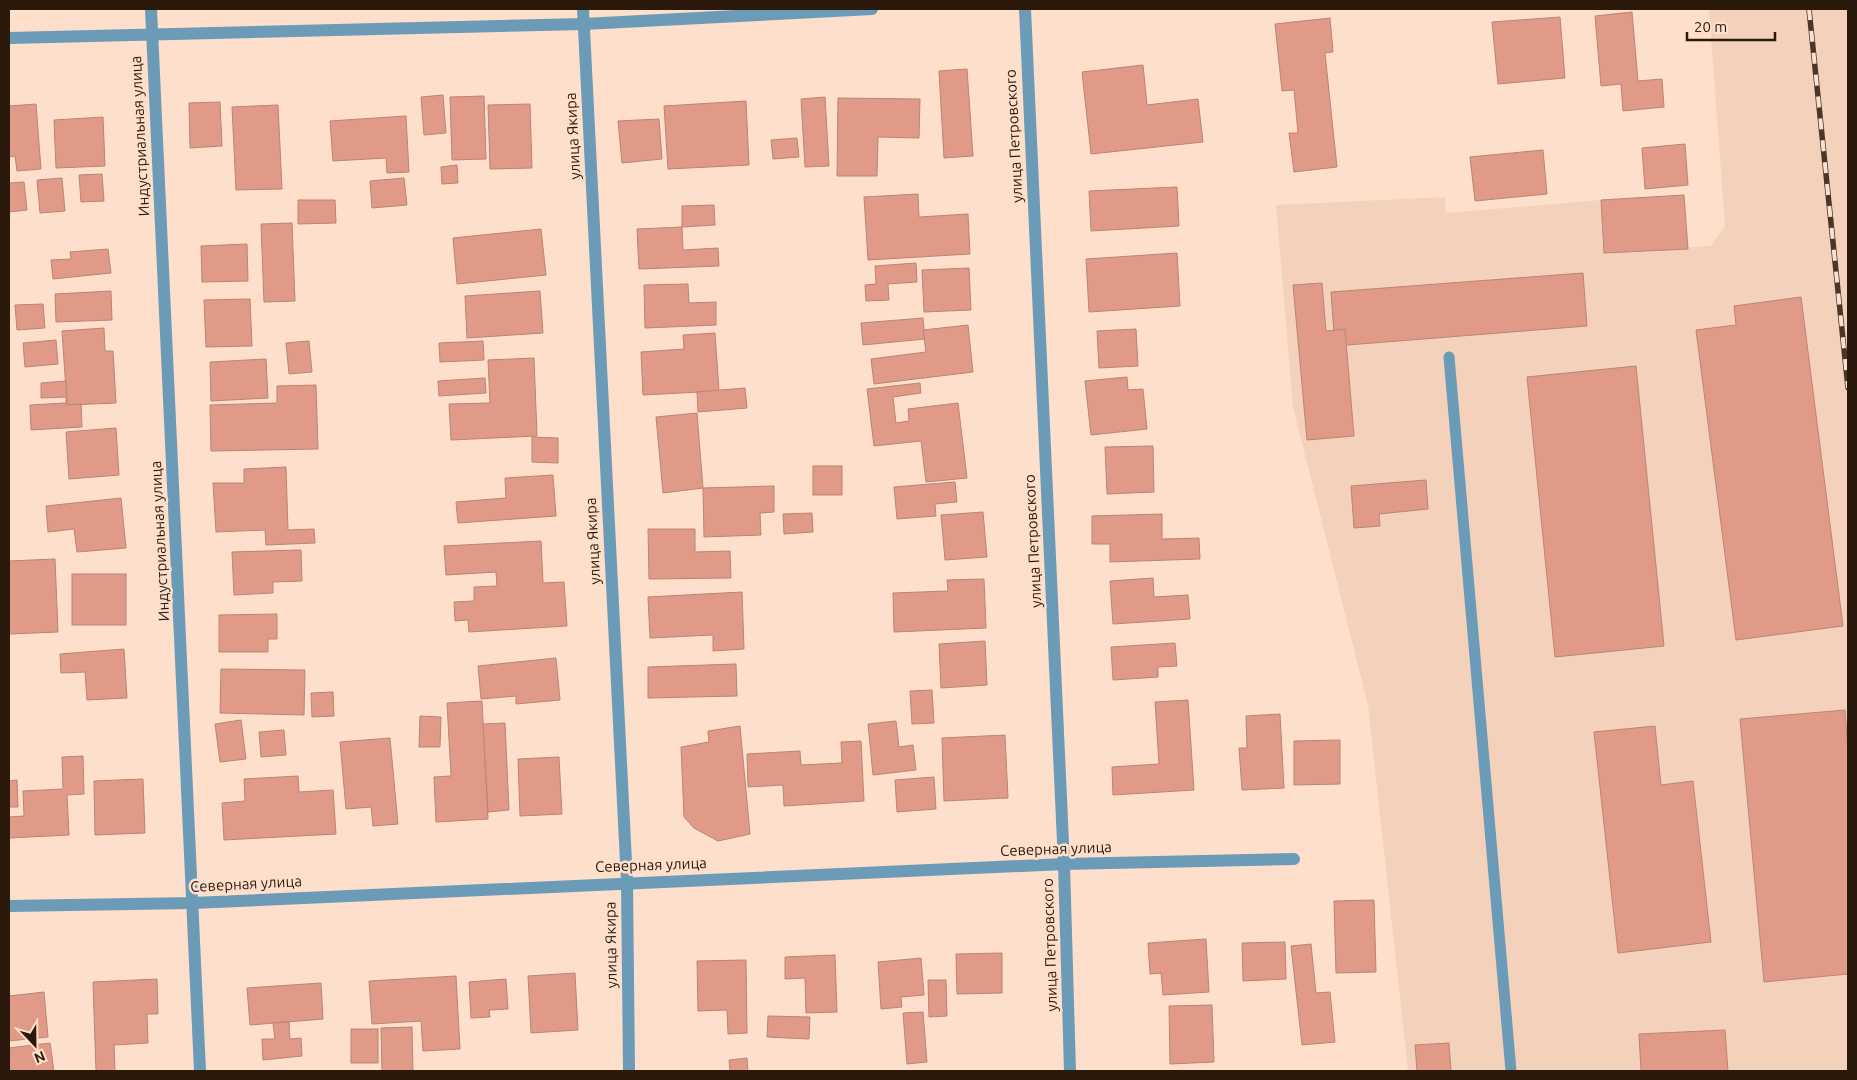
<svg xmlns="http://www.w3.org/2000/svg" width="1857" height="1080" viewBox="0 0 1857 1080" font-family="Ubuntu,sans-serif">
  <rect width="100%" height="100%" fill="#fedfcb"/>
  <!-- built -->
  <path fill="#f4d1bb" d="M 1709,9 L 1848,9 L 1848,1071 L 1408,1071 L 1368,705 L 1293,407 L 1276,205 L 1445,197 L 1446,213 L 1601,200 L 1604,253 L 1711,246 L 1725,226 Z"/>
  <!-- building -->
  <g fill="#e19a88" stroke="#bb8476">
    <path d="M 1632,12 L 1638,81 L 1662,79 L 1664,107 L 1623,111 L 1621,84 L 1601,86 L 1595,16 Z"/>
    <path d="M 1560,17 L 1565,78 L 1498,84 L 1492,22 Z"/>
    <path d="M 1330,18 L 1333,52 L 1325,53 L 1337,167 L 1294,172 L 1289,133 L 1298,133 L 1294,90 L 1282,91 L 1275,24 Z"/>
    <path d="M 1143,65 L 1147,105 L 1198,99 L 1203,142 L 1091,154 L 1082,72 Z"/>
    <path d="M 967,69 L 973,156 L 944,158 L 939,71 Z"/>
    <path d="M 443,95 L 446,133 L 424,135 L 421,97 Z"/>
    <path d="M 484,96 L 486,159 L 452,160 L 450,97 Z"/>
    <path d="M 825,97 L 829,166 L 805,167 L 801,99 Z"/>
    <path d="M 838,98 L 920,99 L 919,138 L 878,137 L 877,176 L 837,176 Z"/>
    <path d="M 746,101 L 749,165 L 668,169 L 664,106 Z"/>
    <path d="M 220,102 L 222,146 L 190,148 L 189,103 Z"/>
    <path d="M 36,104 L 41,169 L 17,171 L 15,156 L 9,157 L 9,106 Z"/>
    <path d="M 530,104 L 532,168 L 490,169 L 488,105 Z"/>
    <path d="M 278,105 L 282,189 L 236,190 L 232,107 Z"/>
    <path d="M 406,116 L 409,172 L 387,173 L 386,158 L 333,161 L 330,121 Z"/>
    <path d="M 103,117 L 105,166 L 56,168 L 54,120 Z"/>
    <path d="M 659,119 L 662,159 L 622,163 L 618,121 Z"/>
    <path d="M 797,138 L 799,157 L 773,159 L 771,140 Z"/>
    <path d="M 1685,144 L 1688,185 L 1645,189 L 1642,148 Z"/>
    <path d="M 1543,150 L 1547,194 L 1475,201 L 1470,157 Z"/>
    <path d="M 457,165 L 458,183 L 442,184 L 441,167 Z"/>
    <path d="M 102,174 L 104,201 L 81,202 L 79,175 Z"/>
    <path d="M 62,178 L 65,211 L 40,213 L 37,180 Z"/>
    <path d="M 404,178 L 407,205 L 372,208 L 370,181 Z"/>
    <path d="M 24,182 L 27,210 L 9,212 L 9,183 Z"/>
    <path d="M 1177,187 L 1179,226 L 1091,231 L 1089,191 Z"/>
    <path d="M 918,194 L 919,217 L 968,214 L 970,254 L 868,260 L 864,197 Z"/>
    <path d="M 1684,195 L 1688,249 L 1604,253 L 1601,200 Z"/>
    <path d="M 298,200 L 335,200 L 336,223 L 298,224 Z"/>
    <path d="M 714,205 L 715,225 L 682,227 L 682,206 Z"/>
    <path d="M 292,223 L 295,301 L 264,302 L 261,224 Z"/>
    <path d="M 682,227 L 683,250 L 718,248 L 719,266 L 639,269 L 637,229 Z"/>
    <path d="M 541,229 L 546,275 L 457,284 L 453,238 Z"/>
    <path d="M 247,244 L 248,281 L 202,282 L 201,246 Z"/>
    <path d="M 108,249 L 111,273 L 53,279 L 51,260 L 71,259 L 70,252 Z"/>
    <path d="M 1177,253 L 1180,306 L 1089,312 L 1086,259 Z"/>
    <path d="M 916,263 L 917,282 L 888,284 L 889,300 L 866,301 L 865,285 L 876,284 L 875,266 Z"/>
    <path d="M 969,268 L 971,310 L 924,312 L 922,270 Z"/>
    <path d="M 1583,273 L 1587,326 L 1335,346 L 1331,292 Z"/>
    <path d="M 1322,283 L 1326,331 L 1345,329 L 1354,436 L 1307,440 L 1293,285 Z"/>
    <path d="M 688,284 L 689,303 L 716,302 L 716,325 L 645,328 L 644,285 Z"/>
    <path d="M 111,291 L 112,320 L 56,322 L 55,294 Z"/>
    <path d="M 540,291 L 543,333 L 467,338 L 465,296 Z"/>
    <path d="M 1801,297 L 1843,626 L 1736,640 L 1696,330 L 1736,325 L 1734,306 Z"/>
    <path d="M 250,299 L 252,346 L 206,347 L 204,300 Z"/>
    <path d="M 43,304 L 45,328 L 17,330 L 15,305 Z"/>
    <path d="M 923,318 L 925,339 L 863,345 L 861,323 Z"/>
    <path d="M 968,325 L 973,372 L 874,384 L 871,359 L 926,352 L 923,330 Z"/>
    <path d="M 104,328 L 105,351 L 113,351 L 116,403 L 67,405 L 62,331 Z"/>
    <path d="M 1136,329 L 1138,366 L 1099,368 L 1097,331 Z"/>
    <path d="M 715,333 L 719,391 L 643,395 L 641,352 L 684,349 L 683,335 Z"/>
    <path d="M 56,340 L 58,364 L 25,367 L 23,343 Z"/>
    <path d="M 309,341 L 312,372 L 289,374 L 286,343 Z"/>
    <path d="M 483,341 L 484,360 L 440,362 L 439,343 Z"/>
    <path d="M 534,358 L 537,436 L 451,440 L 449,404 L 490,403 L 488,360 Z"/>
    <path d="M 266,359 L 268,398 L 211,401 L 210,362 Z"/>
    <path d="M 1636,366 L 1664,646 L 1555,657 L 1527,377 Z"/>
    <path d="M 1127,377 L 1128,390 L 1143,389 L 1147,429 L 1091,435 L 1085,381 Z"/>
    <path d="M 485,378 L 486,393 L 439,396 L 438,381 Z"/>
    <path d="M 66,381 L 67,405 L 81,404 L 82,427 L 31,430 L 30,405 L 66,403 L 66,397 L 41,398 L 41,383 Z"/>
    <path d="M 920,383 L 921,393 L 893,397 L 896,423 L 909,421 L 908,409 L 958,403 L 967,478 L 926,482 L 921,441 L 874,446 L 867,389 Z"/>
    <path d="M 316,385 L 318,449 L 211,451 L 210,405 L 277,403 L 277,386 Z"/>
    <path d="M 745,388 L 747,408 L 698,412 L 697,392 Z"/>
    <path d="M 697,413 L 703,488 L 663,493 L 656,417 Z"/>
    <path d="M 116,428 L 119,475 L 69,479 L 66,432 Z"/>
    <path d="M 532,437 L 558,438 L 558,463 L 532,462 Z"/>
    <path d="M 1153,446 L 1154,492 L 1107,494 L 1105,447 Z"/>
    <rect x="813" y="466" width="29" height="29"/>
    <path d="M 286,467 L 288,530 L 314,529 L 315,543 L 266,545 L 265,530 L 216,532 L 213,483 L 244,483 L 244,469 Z"/>
    <path d="M 553,475 L 556,516 L 458,523 L 456,502 L 506,498 L 505,478 Z"/>
    <path d="M 1426,480 L 1428,509 L 1379,514 L 1380,526 L 1354,528 L 1351,486 Z"/>
    <path d="M 955,482 L 957,502 L 935,504 L 936,516 L 897,519 L 894,487 Z"/>
    <path d="M 774,486 L 774,512 L 760,513 L 761,535 L 704,537 L 703,488 Z"/>
    <path d="M 121,498 L 126,548 L 77,552 L 74,529 L 48,532 L 46,506 Z"/>
    <path d="M 983,512 L 987,557 L 945,560 L 941,515 Z"/>
    <path d="M 812,513 L 813,532 L 784,534 L 783,514 Z"/>
    <path d="M 1162,514 L 1162,539 L 1199,538 L 1200,559 L 1110,562 L 1110,544 L 1092,544 L 1092,516 Z"/>
    <path d="M 648,529 L 695,529 L 695,552 L 730,551 L 731,578 L 649,579 Z"/>
    <path d="M 541,541 L 543,583 L 564,582 L 567,626 L 469,632 L 468,620 L 455,621 L 454,602 L 474,601 L 474,587 L 497,586 L 496,572 L 446,575 L 444,546 Z"/>
    <path d="M 301,550 L 302,581 L 273,582 L 273,593 L 234,595 L 232,552 Z"/>
    <path d="M 55,559 L 58,632 L 9,634 L 9,561 Z"/>
    <rect x="72" y="574" width="54" height="51"/>
    <path d="M 1153,578 L 1154,597 L 1188,595 L 1190,619 L 1113,624 L 1110,581 Z"/>
    <path d="M 984,579 L 986,628 L 894,632 L 893,593 L 948,591 L 947,580 Z"/>
    <path d="M 742,592 L 744,649 L 713,651 L 713,635 L 650,638 L 648,597 Z"/>
    <path d="M 277,614 L 277,639 L 268,639 L 268,652 L 219,652 L 219,615 Z"/>
    <path d="M 985,641 L 987,685 L 941,688 L 939,644 Z"/>
    <path d="M 1175,643 L 1177,666 L 1158,667 L 1158,677 L 1113,680 L 1111,647 Z"/>
    <path d="M 124,649 L 127,698 L 87,700 L 85,672 L 61,673 L 60,654 Z"/>
    <path d="M 556,658 L 560,700 L 516,704 L 516,696 L 481,699 L 478,666 Z"/>
    <path d="M 736,664 L 737,696 L 648,698 L 648,667 Z"/>
    <path d="M 221,669 L 305,670 L 304,715 L 220,713 Z"/>
    <path d="M 932,690 L 934,723 L 912,724 L 910,691 Z"/>
    <path d="M 333,692 L 334,716 L 312,717 L 311,693 Z"/>
    <path d="M 1188,700 L 1194,790 L 1113,795 L 1112,767 L 1159,764 L 1155,702 Z"/>
    <path d="M 482,701 L 488,819 L 436,822 L 434,777 L 451,776 L 447,703 Z"/>
    <path d="M 1845,710 L 1848,750 L 1848,974 L 1764,982 L 1740,719 Z"/>
    <path d="M 1280,714 L 1284,788 L 1242,790 L 1239,748 L 1247,748 L 1246,716 Z"/>
    <path d="M 420,716 L 441,717 L 440,747 L 419,747 Z"/>
    <path d="M 241,720 L 246,759 L 220,762 L 215,724 Z"/>
    <path d="M 896,721 L 899,747 L 913,745 L 916,770 L 873,775 L 868,724 Z"/>
    <path d="M 505,723 L 509,810 L 488,812 L 483,724 Z"/>
    <path d="M 740,726 L 750,834 L 718,841 L 694,828 L 684,817 L 681,747 L 709,742 L 708,731 Z"/>
    <path d="M 1655,726 L 1661,785 L 1693,781 L 1711,942 L 1618,953 L 1594,732 Z"/>
    <path d="M 284,730 L 286,755 L 261,757 L 259,732 Z"/>
    <path d="M 1005,735 L 1008,798 L 944,801 L 942,738 Z"/>
    <path d="M 390,738 L 398,824 L 373,826 L 371,807 L 346,809 L 340,742 Z"/>
    <path d="M 1340,740 L 1340,784 L 1294,785 L 1294,741 Z"/>
    <path d="M 861,741 L 864,801 L 784,806 L 783,785 L 748,787 L 747,754 L 800,751 L 801,765 L 842,763 L 841,742 Z"/>
    <path d="M 83,756 L 84,794 L 67,795 L 69,835 L 9,838 L 9,817 L 24,816 L 23,791 L 63,789 L 62,757 Z"/>
    <path d="M 559,757 L 562,814 L 520,816 L 518,759 Z"/>
    <path d="M 298,776 L 299,792 L 333,790 L 336,834 L 224,840 L 222,803 L 245,801 L 244,779 Z"/>
    <path d="M 934,777 L 936,809 L 897,812 L 895,780 Z"/>
    <path d="M 143,779 L 145,833 L 95,835 L 94,781 Z"/>
    <path d="M 17,780 L 18,807 L 9,807 L 9,781 Z"/>
    <path d="M 1374,900 L 1376,972 L 1336,973 L 1334,901 Z"/>
    <path d="M 1206,939 L 1209,992 L 1163,995 L 1161,973 L 1150,974 L 1148,943 Z"/>
    <path d="M 1285,942 L 1286,979 L 1243,981 L 1242,943 Z"/>
    <path d="M 1311,944 L 1316,993 L 1330,992 L 1335,1042 L 1302,1045 L 1291,946 Z"/>
    <path d="M 1002,953 L 1002,993 L 957,994 L 956,954 Z"/>
    <path d="M 835,955 L 837,1012 L 806,1013 L 805,978 L 785,979 L 785,957 Z"/>
    <path d="M 921,958 L 924,995 L 901,997 L 902,1007 L 881,1009 L 878,962 Z"/>
    <path d="M 746,960 L 747,1033 L 728,1034 L 727,1010 L 698,1011 L 697,961 Z"/>
    <path d="M 575,973 L 578,1030 L 531,1033 L 528,976 Z"/>
    <path d="M 456,976 L 460,1049 L 423,1051 L 421,1021 L 372,1024 L 369,981 Z"/>
    <path d="M 157,979 L 158,1014 L 147,1014 L 148,1043 L 114,1045 L 115,1071 L 96,1071 L 93,982 Z"/>
    <path d="M 506,979 L 508,1009 L 489,1010 L 490,1017 L 471,1018 L 469,982 Z"/>
    <path d="M 928,980 L 946,980 L 947,1016 L 929,1017 Z"/>
    <path d="M 321,983 L 323,1019 L 250,1025 L 247,988 Z"/>
    <path d="M 44,992 L 48,1037 L 9,1041 L 9,996 Z"/>
    <path d="M 1212,1005 L 1214,1062 L 1170,1064 L 1169,1006 Z"/>
    <path d="M 923,1012 L 927,1062 L 907,1064 L 903,1013 Z"/>
    <path d="M 768,1016 L 810,1017 L 809,1039 L 767,1037 Z"/>
    <path d="M 289,1022 L 290,1039 L 301,1038 L 302,1056 L 263,1060 L 262,1039 L 275,1039 L 273,1023 Z"/>
    <path d="M 412,1027 L 413,1071 L 382,1071 L 381,1028 Z"/>
    <rect x="351" y="1029" width="27" height="34"/>
    <path d="M 1725,1030 L 1728,1071 L 1641,1071 L 1639,1034 Z"/>
    <path d="M 50,1043 L 54,1071 L 9,1071 L 9,1048 Z"/>
    <path d="M 1449,1043 L 1451,1071 L 1417,1071 L 1415,1045 Z"/>
    <path d="M 747,1058 L 748,1071 L 730,1071 L 729,1060 Z"/>
  </g>
  <g fill="none" stroke-linecap="round" stroke-linejoin="round">
    <!-- lane -->
    <path stroke="#6b9bb7" stroke-width="11" d="M 1449,357 L 1511,1071"/>
    <!-- street -->
    <g stroke="#6b9bb7" stroke-width="12">
      <path d="M 151,9 L 200,1071"/>
      <path d="M 583,9 L 627,882 L 629,1071"/>
      <path d="M 1025,9 L 1064,864 L 1070,1071"/>
      <path d="M 9,38 L 584,24 L 872,9"/>
      <path d="M 9,906 L 193,903 L 1064,864 L 1294,859"/>
    </g>
    <defs>
      <path id="rail" d="M 1809,9 L 1848,388"/>
    </defs>
    <!-- rail casing -->
    <use href="#rail" stroke="#4a3628" stroke-width="5.5"/>
    <!-- rail -->
    <use href="#rail" stroke="#fedfcb" stroke-width="4" stroke-dasharray="11" stroke-linecap="butt"/>
  </g>
  <g text-anchor="middle" stroke-width="5" stroke-linejoin="round" paint-order="stroke">
    <!-- street labels -->
    <g font-size="15" fill="#2b190c" stroke="#fedfcb">
      <text transform="translate(140 136) rotate(-93)" y="5">Индустриальная улица</text>
      <text transform="translate(573 136) rotate(-93)" y="5">улица Якира</text>
      <text transform="translate(1014 136) rotate(-93)" y="5">улица Петровского</text>
      <text transform="translate(160 541) rotate(-93)" y="5">Индустриальная улица</text>
      <text transform="translate(593 541) rotate(-93)" y="5">улица Якира</text>
      <text transform="translate(1033 541) rotate(-93)" y="5">улица Петровского</text>
      <text transform="translate(1056 849) rotate(-2)" y="5">Северная улица</text>
      <text transform="translate(651 865) rotate(-2)" y="5">Северная улица</text>
      <text transform="translate(246 884) rotate(-3)" y="5">Северная улица</text>
      <text transform="translate(611 945) rotate(-91)" y="5">улица Якира</text>
      <text transform="translate(1050 945) rotate(-92)" y="5">улица Петровского</text>
    </g>
  </g>
  <!-- border -->
  <rect width="1857" height="1080" fill="none" stroke="#2b190c" stroke-width="20"/>
  <!-- north arrow -->
  <g transform="translate(35 1045) rotate(158)" stroke="#fedfcb" stroke-width="4" paint-order="stroke">
  <path d="M0-4L9 19L0 12L-9 19Z" fill="#2b190c"/>
  <text y="-8" font-size="14" font-weight="bold" text-anchor="middle" fill="#2b190c">N</text>
  </g>
  <!-- scale -->
  <path d="M1687 32v8h88v-8" fill="none" stroke="#2b190c" stroke-width="2.5"/>
  <text x="1694" y="32" font-size="15" fill="#2b190c" stroke="#fedfcb" stroke-width="4" paint-order="stroke">20 m</text>
</svg>
